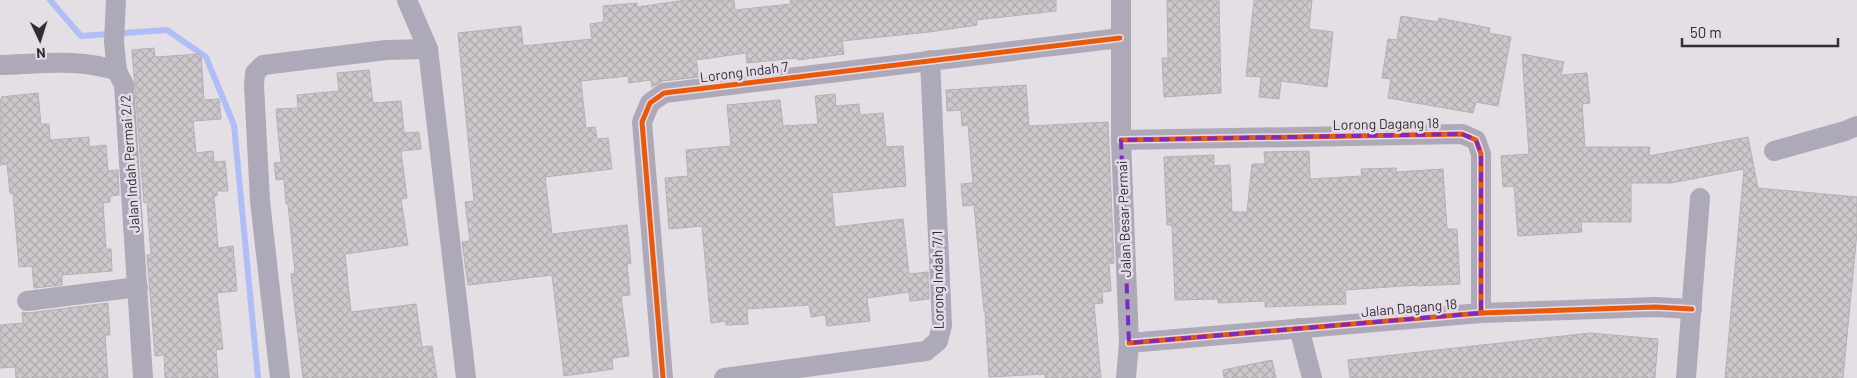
<svg xmlns="http://www.w3.org/2000/svg" width="1857" height="378" viewBox="0 0 1857 378" font-family="Barlow,sans-serif">
  <defs>
    <pattern id="building-cross-hatch" width="8" height="8" patternUnits="userSpaceOnUse" patternTransform="scale(1.25)"><rect width="8" height="8" fill="#ccc7cb"/><path d="M0 0l8 8M0 8l8-8" fill="none" stroke="#b0abaf"/></pattern>
  </defs>
  <rect width="100%" height="100%" fill="#e4dfe5"/>
  <g fill="none" stroke-linecap="round" stroke-linejoin="round">
    <!-- stream -->
    <path stroke="#b0bef7" stroke-width="6" d="M 50,0 L 81,36 L 167,30 L 206,57 L 234,125 L 258,378"/>
  </g>
  <!-- building -->
  <g fill="url(#building-cross-hatch)" stroke="#b5b0b4">
    <path d="M 686,0 L 734,0 L 735,10 L 791,4 L 790,0 L 1056,0 L 1056,11 L 976,20 L 977,25 L 929,32 L 842,41 L 844,54 L 798,60 L 798,58 L 747,63 L 746,53 L 696,60 L 699,77 L 663,81 L 652,87 L 651,80 L 629,83 L 628,76 L 581,81 L 586,128 L 595,127 L 597,139 L 608,138 L 612,169 L 545,177 L 552,234 L 627,225 L 631,263 L 627,264 L 630,295 L 621,296 L 629,356 L 612,358 L 613,369 L 564,376 L 552,275 L 468,285 L 462,242 L 470,241 L 465,202 L 474,201 L 458,33 L 521,26 L 523,46 L 592,39 L 590,24 L 604,22 L 603,6 L 637,3 L 637,7 Z"/>
    <path d="M 1167,0 L 1219,0 L 1221,93 L 1164,97 L 1162,58 L 1168,58 Z"/>
    <path d="M 1254,0 L 1312,0 L 1309,29 L 1333,32 L 1327,87 L 1281,81 L 1279,99 L 1259,97 L 1261,77 L 1246,76 Z"/>
    <path d="M 1401,16 L 1438,22 L 1439,18 L 1490,28 L 1489,33 L 1511,37 L 1498,106 L 1476,102 L 1473,113 L 1388,98 L 1391,79 L 1382,78 L 1388,39 L 1397,40 Z"/>
    <path d="M 154,48 L 155,57 L 201,54 L 204,100 L 219,99 L 221,119 L 193,121 L 196,153 L 213,151 L 214,162 L 225,161 L 228,191 L 217,191 L 217,196 L 214,196 L 218,248 L 233,246 L 237,291 L 217,293 L 223,349 L 216,350 L 218,378 L 165,378 L 164,355 L 155,356 L 147,255 L 151,254 L 147,202 L 144,203 L 143,192 L 132,50 Z"/>
    <path d="M 1522,54 L 1564,62 L 1561,75 L 1587,73 L 1590,103 L 1582,104 L 1585,147 L 1650,147 L 1649,156 L 1748,137 L 1758,188 L 1857,197 L 1857,232 L 1843,378 L 1725,378 L 1744,169 L 1671,183 L 1631,183 L 1631,222 L 1581,222 L 1582,232 L 1518,236 L 1514,186 L 1503,187 L 1501,156 L 1529,154 Z"/>
    <path d="M 369,70 L 373,103 L 401,101 L 404,133 L 419,132 L 421,149 L 401,151 L 407,198 L 401,199 L 408,245 L 345,254 L 351,312 L 416,304 L 422,347 L 432,346 L 437,378 L 303,378 L 291,274 L 295,273 L 288,204 L 286,204 L 284,179 L 276,180 L 274,163 L 281,162 L 276,109 L 298,108 L 297,95 L 339,91 L 337,73 Z"/>
    <path d="M 1026,85 L 1029,126 L 1108,122 L 1114,263 L 1109,264 L 1111,291 L 1102,292 L 1103,303 L 1094,304 L 1101,378 L 1045,378 L 1045,374 L 989,377 L 985,311 L 984,311 L 974,205 L 963,206 L 961,184 L 973,183 L 968,125 L 962,126 L 961,110 L 947,111 L 946,90 Z"/>
    <path d="M 38,93 L 41,124 L 49,124 L 50,140 L 89,137 L 89,147 L 106,145 L 108,171 L 118,170 L 119,195 L 110,196 L 110,202 L 103,203 L 106,249 L 111,249 L 112,271 L 62,275 L 62,285 L 34,288 L 32,266 L 19,267 L 13,193 L 10,193 L 7,164 L 0,165 L 0,100 L 2,99 L 1,97 Z"/>
    <path d="M 835,94 L 836,106 L 859,104 L 860,115 L 883,113 L 886,147 L 903,146 L 906,186 L 832,193 L 835,227 L 903,219 L 909,274 L 928,272 L 929,299 L 910,301 L 909,292 L 867,298 L 870,321 L 827,326 L 825,315 L 811,317 L 809,305 L 747,309 L 748,324 L 726,325 L 726,321 L 711,323 L 702,226 L 669,229 L 665,178 L 688,176 L 686,150 L 731,146 L 727,105 L 780,100 L 783,126 L 818,124 L 815,96 Z"/>
    <path d="M 1309,151 L 1310,179 L 1362,176 L 1361,169 L 1396,168 L 1396,172 L 1443,169 L 1447,229 L 1457,229 L 1460,284 L 1418,286 L 1418,285 L 1345,290 L 1346,304 L 1265,307 L 1265,301 L 1218,303 L 1218,299 L 1175,300 L 1172,225 L 1167,225 L 1164,157 L 1214,155 L 1214,166 L 1230,165 L 1232,212 L 1247,212 L 1252,164 L 1265,164 L 1264,152 Z"/>
    <path d="M 108,303 L 110,335 L 105,335 L 108,378 L 16,378 L 15,367 L 0,368 L 0,325 L 23,323 L 22,312 L 28,313 Z"/>
    <path d="M 1590,333 L 1658,339 L 1655,378 L 1350,378 L 1348,360 Z"/>
    <path d="M 1272,360 L 1276,378 L 1224,378 L 1223,370 Z"/>
  </g>
  <g fill="none" stroke-linecap="round" stroke-linejoin="round">
    <!-- minor -->
    <g stroke="#ada9b9" stroke-width="20">
      <path d="M 116,0 L 114,42 L 117,71"/>
      <path d="M 407,0 L 428,49 L 466,378"/>
      <path d="M 1121,0 L 1121,140 L 1129,343 L 1126,378"/>
      <path d="M 0,65 C 38,64 81,58 117,71 L 124,85 L 143,378"/>
      <path d="M 1121,140 L 1462,134 L 1476,140 L 1481,154 L 1481,313"/>
      <path d="M 1774,151 L 1845,131 L 1857,126"/>
      <path d="M 27,301 L 138,287"/>
      <path d="M 1299,328 L 1312,378"/>
      <path d="M 1129,343 L 1481,313 L 1655,307 L 1692,309"/>
      <path d="M 280,378 L 260,201 L 254,85 L 255,73 L 263,65 L 386,50 L 428,49"/>
      <path d="M 663,378 L 642,122 L 650,103 L 664,93 L 1120,38"/>
      <path d="M 724,378 L 926,351 L 938,341 L 942,325 L 930,60"/>
      <path d="M 1686,378 L 1700,198"/>
    </g>
    <defs>
      <g id="cycleway">
        <path d="M 1121,140 L 1462,134 L 1476,140 L 1481,154 L 1481,313"/>
        <path d="M 1129,343 L 1481,313 L 1655,307 L 1692,309"/>
        <path d="M 663,378 L 642,122 L 650,103 L 664,93 L 1120,38"/>
      </g>
    </defs>
    <!-- cycleway casing -->
    <use href="#cycleway" stroke="#e6dce8" stroke-width="8"/>
    <!-- cycleway -->
    <use href="#cycleway" stroke="#e8590c" stroke-width="5"/>
  </g>
  <!-- marked area -->
  <path fill="none" stroke="#7b2cbf" stroke-width="4" stroke-dasharray="10 6" stroke-linejoin="round" d="M 1462,134 L 1476,140 L 1481,154 L 1481,313 L 1129,343 L 1121,140 Z"/>
  <g text-anchor="middle" stroke-width="5" stroke-linejoin="round" paint-order="stroke">
    <!-- street labels -->
    <g font-size="14" fill="#312d32" stroke="#e6dce8">
      <text transform="translate(744 72) rotate(-7)" y="5">Lorong Indah 7</text>
      <text transform="translate(1386 124) rotate(-1)" y="5">Lorong Dagang 18</text>
      <text transform="translate(130 164) rotate(-94)" y="5">Jalan Indah Permai 2/2</text>
      <text transform="translate(1124 219) rotate(-92)" y="5">Jalan Besar Permai</text>
      <text transform="translate(938 280) rotate(-91)" y="5">Lorong Indah 7/1</text>
      <text transform="translate(1409 308) rotate(-5)" y="5">Jalan Dagang 18</text>
    </g>
  </g>
  <!-- north arrow -->
  <g transform="translate(40 40) rotate(176)" stroke="#e6dce8" stroke-width="4" paint-order="stroke">
  <path d="M0-4L9 19L0 12L-9 19Z" fill="#312d32"/>
  <text y="-8" font-size="14" font-weight="bold" text-anchor="middle" fill="#312d32">N</text>
  </g>
  <!-- scale -->
  <path d="M1682 38v8h156v-8" fill="none" stroke="#312d32" stroke-width="2.5"/>
  <text x="1690" y="38" font-size="15" fill="#312d32" stroke="#e6dce8" stroke-width="4" paint-order="stroke">50 m</text>
</svg>
